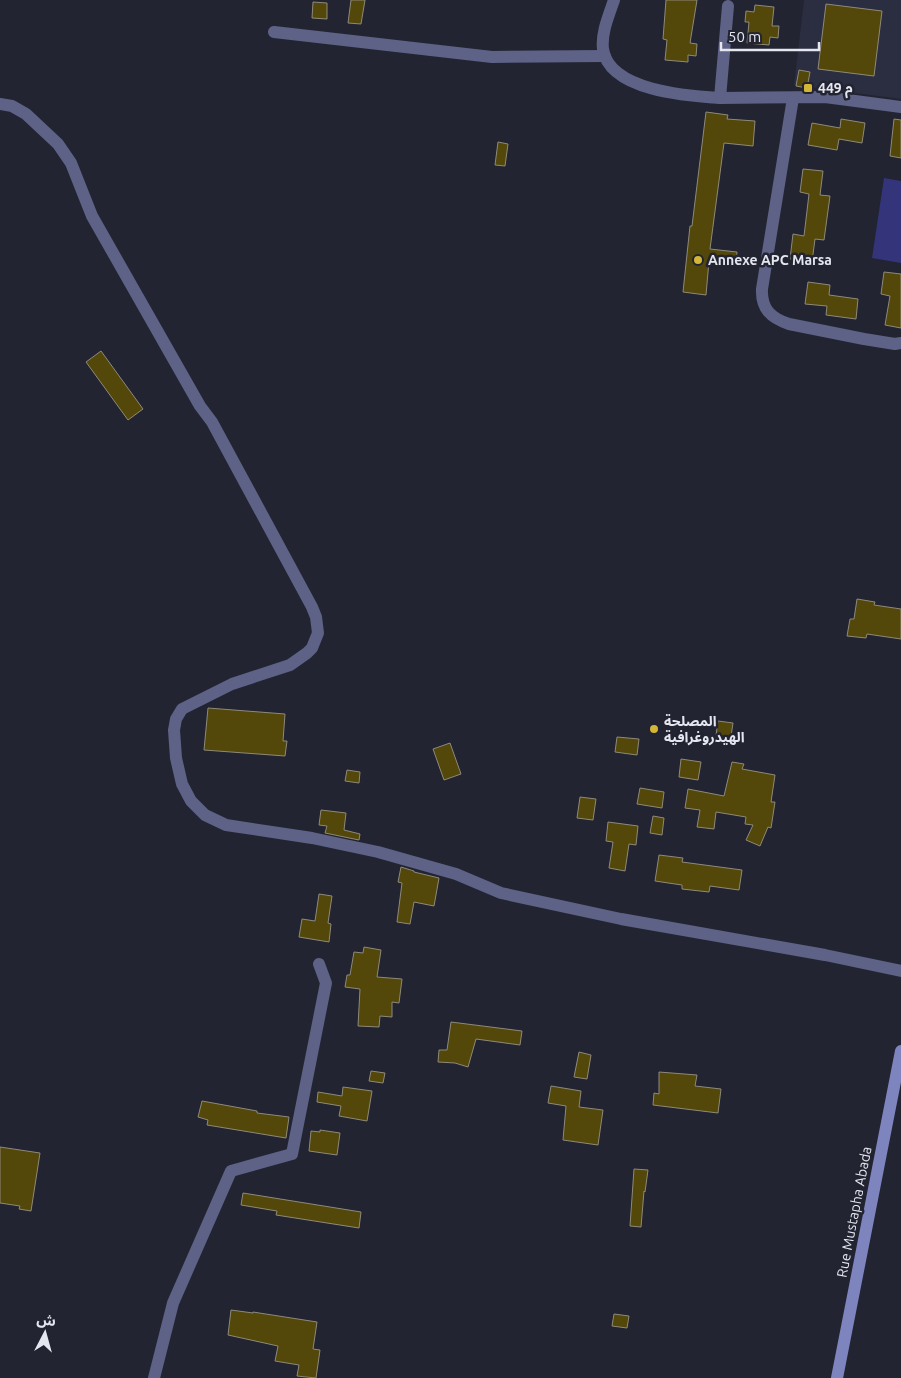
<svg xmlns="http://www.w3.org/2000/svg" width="901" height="1378" viewBox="0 0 901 1378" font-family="Ubuntu,'Noto Sans Arabic',sans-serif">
  <rect width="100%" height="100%" fill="#222431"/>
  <!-- built -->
  <path fill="#2b2d40" d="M 804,0 L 901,0 L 901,99 L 794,85 Z"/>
  <!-- green -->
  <path fill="#33347a" d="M 884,178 L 901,181 L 901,263 L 872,258 Z"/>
  <!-- building -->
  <g fill="#54470a" stroke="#8e8a7a">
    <path d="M 351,0 L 365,0 L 361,24 L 348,23 Z"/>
    <path d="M 666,0 L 697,0 L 690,43 L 697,44 L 696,56 L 688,55 L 688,62 L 665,60 L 667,40 L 663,39 Z"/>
    <path d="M 313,2 L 327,3 L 327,19 L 312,18 Z"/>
    <path d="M 826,4 L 882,11 L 874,76 L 818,69 Z"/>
    <path d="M 755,5 L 774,7 L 772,26 L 779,26 L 778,38 L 770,37 L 769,45 L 747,43 L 749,22 L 745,22 L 746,11 L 754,12 Z"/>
    <path d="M 799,70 L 810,72 L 807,88 L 796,86 Z"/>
    <path d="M 706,112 L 728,115 L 727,119 L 755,121 L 753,146 L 724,143 L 710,249 L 737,252 L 736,264 L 709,261 L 706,295 L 683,292 L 690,226 L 692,226 Z"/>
    <path d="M 841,119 L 865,123 L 862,143 L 839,139 L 837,150 L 808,145 L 812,123 L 840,128 Z"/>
    <path d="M 894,119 L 901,120 L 901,158 L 890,156 Z"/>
    <path d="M 498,142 L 508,144 L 505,166 L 495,165 Z"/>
    <path d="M 803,169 L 823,171 L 820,195 L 830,196 L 824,240 L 815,239 L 812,262 L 790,259 L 793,234 L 804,236 L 809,194 L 800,192 Z"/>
    <path d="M 884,272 L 901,274 L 901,328 L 885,325 L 890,296 L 881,294 Z"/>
    <path d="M 808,282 L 830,285 L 829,295 L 858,299 L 856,319 L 826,315 L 827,306 L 805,304 Z"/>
    <path d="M 101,351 L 143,409 L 128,420 L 86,362 Z"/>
    <path d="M 857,599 L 875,602 L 874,605 L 901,609 L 901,639 L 867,634 L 866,638 L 847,636 L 850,619 L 854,619 Z"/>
    <path d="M 208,708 L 285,714 L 283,741 L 287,741 L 285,756 L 204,750 Z"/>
    <path d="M 718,721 L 733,723 L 730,743 L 715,742 Z"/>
    <path d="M 617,737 L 639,739 L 637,755 L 615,752 Z"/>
    <path d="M 450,743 L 461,774 L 444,780 L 433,749 Z"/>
    <path d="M 681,759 L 701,762 L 698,780 L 679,777 Z"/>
    <path d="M 732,762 L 744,764 L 742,769 L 775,775 L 771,802 L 775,802 L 771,828 L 768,827 L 760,846 L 746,840 L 753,825 L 745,824 L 746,817 L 716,812 L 714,829 L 697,827 L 700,810 L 685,808 L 688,789 L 724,796 Z"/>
    <path d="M 347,770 L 360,772 L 359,783 L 345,781 Z"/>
    <path d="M 640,788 L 664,792 L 662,808 L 637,804 Z"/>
    <path d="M 580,797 L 596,799 L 593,820 L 577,818 Z"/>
    <path d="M 321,810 L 346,813 L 344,830 L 360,834 L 359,840 L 325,833 L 327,826 L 319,825 Z"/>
    <path d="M 653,816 L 664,818 L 662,835 L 650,833 Z"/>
    <path d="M 608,822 L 638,826 L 636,845 L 629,844 L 625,871 L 609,868 L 613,842 L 606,841 Z"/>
    <path d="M 659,855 L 683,858 L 682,862 L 742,870 L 739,890 L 710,886 L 709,892 L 682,889 L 682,885 L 655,881 Z"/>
    <path d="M 401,867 L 414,871 L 414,872 L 439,878 L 434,906 L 414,902 L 410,924 L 397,922 L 402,883 L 398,882 Z"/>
    <path d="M 319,894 L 332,896 L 328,923 L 331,924 L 329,942 L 299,937 L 302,919 L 315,921 Z"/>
    <path d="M 364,947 L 381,950 L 377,977 L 402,979 L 399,1003 L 392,1002 L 392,1017 L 380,1016 L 379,1027 L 358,1026 L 360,989 L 345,987 L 347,975 L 350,975 L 354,952 L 363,953 Z"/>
    <path d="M 451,1022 L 522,1031 L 520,1045 L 476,1039 L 468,1067 L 455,1063 L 438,1062 L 439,1050 L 447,1050 Z"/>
    <path d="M 579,1052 L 591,1055 L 587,1079 L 574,1077 Z"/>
    <path d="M 371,1071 L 385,1073 L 383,1083 L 369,1081 Z"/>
    <path d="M 659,1072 L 697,1075 L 695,1086 L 721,1089 L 718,1113 L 653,1105 L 654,1093 L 659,1094 Z"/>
    <path d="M 551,1086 L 581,1091 L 579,1107 L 603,1110 L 598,1145 L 563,1140 L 566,1106 L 548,1103 Z"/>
    <path d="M 343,1087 L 372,1091 L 367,1121 L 339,1116 L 341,1106 L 317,1102 L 318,1092 L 342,1096 Z"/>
    <path d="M 202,1101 L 257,1111 L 257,1113 L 289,1117 L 286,1138 L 207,1125 L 208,1120 L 198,1117 Z"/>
    <path d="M 320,1130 L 340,1133 L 337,1155 L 309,1151 L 311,1131 L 320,1132 Z"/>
    <path d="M 0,1147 L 40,1153 L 31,1211 L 19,1209 L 20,1206 L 0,1203 Z"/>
    <path d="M 634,1169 L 648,1170 L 645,1192 L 644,1191 L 641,1227 L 630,1226 Z"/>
    <path d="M 243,1193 L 361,1212 L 359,1228 L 276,1215 L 277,1211 L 241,1205 Z"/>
    <path d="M 231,1310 L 253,1313 L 253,1312 L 317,1322 L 313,1349 L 320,1350 L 316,1378 L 297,1376 L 299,1365 L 275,1361 L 278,1346 L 228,1335 Z"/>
    <path d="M 614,1314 L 629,1316 L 627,1328 L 612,1326 Z"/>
  </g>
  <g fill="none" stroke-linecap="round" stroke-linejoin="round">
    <!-- street -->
    <g stroke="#5d6286" stroke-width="12">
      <path d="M 614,0 C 609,15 601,33 603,49 C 609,91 688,96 720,98"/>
      <path d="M 728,6 L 720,98 L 825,97 L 901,107"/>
      <path d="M 274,32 L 492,57 L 605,56"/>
      <path d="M 793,98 L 762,289 C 761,309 771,318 789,324 L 864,339 L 895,344 L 901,343"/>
      <path d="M 0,104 L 12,106 L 26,114 L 58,144 L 71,163 L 92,216 L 200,406 L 212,422 L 312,607 L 316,617 L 318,633 L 312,648 L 307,653 L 290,665 L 232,684 L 182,709 L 176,719 L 174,730 L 176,758 L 182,784 L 191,801 L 205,815 L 226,825 L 312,838 L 378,852 L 456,874 L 501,893 L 621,919 L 825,955 L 901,971"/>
      <path d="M 154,1378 L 173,1303 L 231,1171 L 292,1154 L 326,983 L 319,964"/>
    </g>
    <!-- secondary -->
    <path stroke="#7d84be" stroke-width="12" d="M 837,1378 L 901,1051"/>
  </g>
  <!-- markers -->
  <g fill="#d3b635" stroke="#222431" stroke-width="2">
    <rect x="803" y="83" width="10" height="10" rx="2.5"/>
    <circle cx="698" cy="260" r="5"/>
    <circle cx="654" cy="729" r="5"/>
  </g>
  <g text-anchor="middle" stroke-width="5" stroke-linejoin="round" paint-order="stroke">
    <!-- poi labels -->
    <g font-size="14" font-weight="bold" fill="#e5e7f0" stroke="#222431" text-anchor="start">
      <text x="818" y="93">م 449</text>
      <text x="708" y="265">Annexe APC Marsa</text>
      <text x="664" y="726">المصلحة<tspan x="664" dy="16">الهيدروغرافية</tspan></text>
    </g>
    <!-- street labels -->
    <g font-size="14" fill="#e5e7f0" stroke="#222431">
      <text transform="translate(854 1212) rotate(-79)" y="5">Rue Mustapha Abada</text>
    </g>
  </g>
  <!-- north arrow -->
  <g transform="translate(45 1333) rotate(6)" stroke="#222431" stroke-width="4" paint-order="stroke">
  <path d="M0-4L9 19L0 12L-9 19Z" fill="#e5e7f0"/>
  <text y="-8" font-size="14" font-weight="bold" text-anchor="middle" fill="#e5e7f0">ش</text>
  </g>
  <!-- scale -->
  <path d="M721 42v8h98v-8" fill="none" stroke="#e5e7f0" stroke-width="2.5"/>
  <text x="728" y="42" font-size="15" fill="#e5e7f0" stroke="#222431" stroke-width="4" paint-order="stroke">50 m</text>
</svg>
